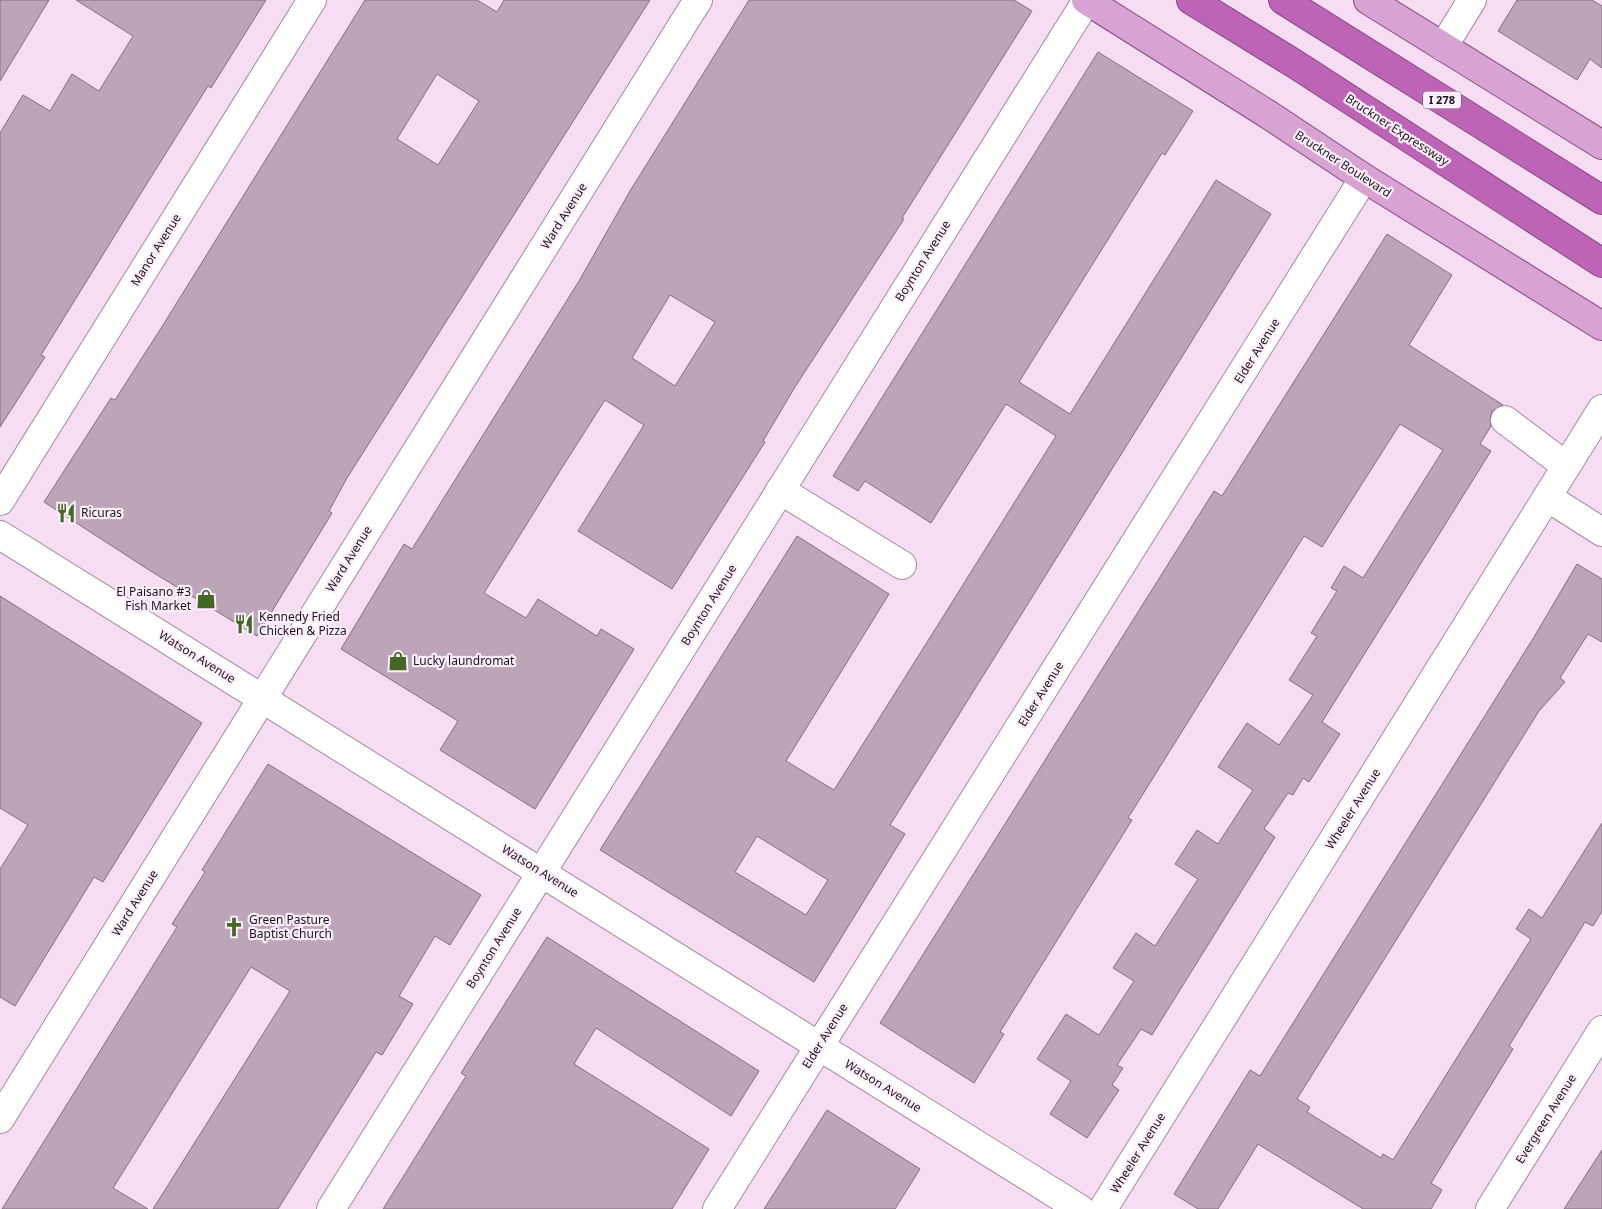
<svg xmlns="http://www.w3.org/2000/svg" width="1602" height="1209" viewBox="0 0 1602 1209" font-family="'Noto Sans',sans-serif">
  <rect width="100%" height="100%" fill="#f6ddf3"/>
  <!-- building -->
  <g fill="#bca4b9" stroke="#846e81" fill-rule="evenodd">
    <path d="M 0,0 L 49,0 L 0,81 Z"/>
    <path d="M 76,0 L 266,0 L 211,88 L 208,86 L 141,193 L 41,355 L 45,357 L 0,427 L 0,133 L 23,95 L 50,111 L 72,74 L 99,91 L 133,36 Z"/>
    <path d="M 365,0 L 477,0 L 497,12 L 504,0 L 650,0 L 347,478 L 329,511 L 332,513 L 257,636 L 149,570 L 44,502 L 111,398 L 115,400 L 163,325 ZM 437,74 L 479,101 L 438,165 L 397,139 Z"/>
    <path d="M 749,0 L 1014,0 L 1032,11 L 902,218 L 904,219 L 795,387 L 763,441 L 765,442 L 672,589 L 578,531 L 644,425 L 605,400 L 551,485 L 484,593 L 526,618 L 538,599 L 597,636 L 601,629 L 634,649 L 535,809 L 440,750 L 458,721 L 341,649 L 404,544 L 412,549 L 579,281 L 630,191 ZM 670,295 L 715,322 L 675,386 L 632,358 Z"/>
    <path d="M 1517,0 L 1592,0 L 1602,6 L 1602,68 L 1590,59 L 1577,80 L 1498,31 Z"/>
    <path d="M 1098,52 L 1193,111 L 1165,155 L 1162,153 L 1019,382 L 1070,414 L 1216,180 L 1271,214 L 890,825 L 905,834 L 814,982 L 600,850 L 797,536 L 889,594 L 786,761 L 834,790 L 936,628 L 1056,436 L 1006,404 L 931,523 L 865,481 L 858,491 L 833,476 ZM 757,836 L 828,880 L 806,915 L 735,872 Z"/>
    <path d="M 1387,234 L 1452,275 L 1409,345 L 1503,405 L 1492,411 L 1490,419 L 1491,426 L 1480,444 L 1491,451 L 1322,722 L 1340,734 L 1309,782 L 1303,778 L 1293,795 L 1288,793 L 1264,829 L 1275,837 L 1152,1035 L 1141,1029 L 1117,1065 L 1123,1068 L 1112,1085 L 1119,1090 L 1087,1138 L 1050,1114 L 1071,1081 L 1037,1059 L 1066,1014 L 1099,1035 L 1134,981 L 1113,968 L 1136,933 L 1155,946 L 1198,879 L 1175,864 L 1197,830 L 1218,844 L 1253,790 L 1218,767 L 1247,723 L 1279,745 L 1313,695 L 1289,680 L 1317,636 L 1311,633 L 1337,591 L 1331,588 L 1344,566 L 1363,578 L 1443,450 L 1400,424 L 1322,547 L 1304,536 L 1128,818 L 1132,820 L 1000,1032 L 1004,1034 L 974,1083 L 880,1023 L 1214,491 L 1222,496 Z"/>
    <path d="M 1577,564 L 1602,579 L 1602,642 L 1588,634 L 1560,678 L 1565,682 L 1539,711 L 1297,1099 L 1310,1107 L 1307,1112 L 1381,1158 L 1383,1154 L 1393,1160 L 1531,939 L 1516,929 L 1529,909 L 1542,918 L 1602,823 L 1602,911 L 1593,926 L 1585,922 L 1509,1046 L 1513,1049 L 1431,1183 L 1442,1190 L 1431,1209 L 1363,1209 L 1258,1144 L 1218,1209 L 1198,1209 L 1174,1194 L 1250,1070 L 1260,1076 L 1534,637 Z"/>
    <path d="M 0,596 L 202,723 L 103,882 L 94,877 L 15,1006 L 0,997 L 0,869 L 28,825 L 0,808 Z"/>
    <path d="M 268,764 L 481,895 L 450,945 L 435,936 L 399,996 L 413,1004 L 382,1055 L 376,1052 L 278,1209 L 153,1209 L 290,991 L 251,967 L 113,1188 L 148,1209 L 2,1209 L 177,927 L 172,924 L 205,872 L 202,870 Z"/>
    <path d="M 547,937 L 759,1071 L 731,1116 L 596,1028 L 574,1064 L 709,1149 L 672,1209 L 383,1209 L 466,1076 L 461,1073 Z"/>
    <path d="M 827,1110 L 920,1169 L 895,1209 L 764,1209 Z"/>
    <path d="M 1602,1150 L 1602,1209 L 1564,1209 Z"/>
  </g>
  <g fill="none" stroke-linecap="round" stroke-linejoin="round">
    <defs>
      <g id="minor">
        <path d="M 1443,47 L 1472,0"/>
        <path d="M 1505,420 L 1566,466"/>
        <path d="M 780,490 L 902,565"/>
        <path d="M 1547,497 L 1602,532"/>
        <path d="M 0,501 L 312,0"/>
        <path d="M 0,535 L 1080,1209"/>
        <path d="M 0,1119 L 698,0"/>
        <path d="M 331,1209 L 1087,0"/>
        <path d="M 717,1209 L 1364,178"/>
        <path d="M 1103,1209 L 1602,409"/>
        <path d="M 1490,1209 L 1602,1030"/>
      </g>
      <g id="major">
        <path d="M 1086,0 L 1269,115 L 1364,178 L 1602,326"/>
        <path d="M 1368,0 L 1602,145"/>
      </g>
      <g id="highway">
        <path d="M 1191,0 L 1295,64 L 1602,263"/>
        <path d="M 1283,0 L 1602,200"/>
      </g>
    </defs>
    <!-- minor casing -->
    <use href="#minor" stroke="#a28b9f" stroke-width="30"/>
    <!-- major casing -->
    <use href="#major" stroke="#854880" stroke-width="30"/>
    <!-- highway casing -->
    <use href="#highway" stroke="#854880" stroke-width="30"/>
    <!-- minor -->
    <use href="#minor" stroke="#fff" stroke-width="28"/>
    <!-- major -->
    <use href="#major" stroke="#d8a2d3" stroke-width="28"/>
    <!-- highway -->
    <use href="#highway" stroke="#be64b6" stroke-width="28"/>
  </g>
  <!-- icons -->
  <defs>
    <symbol id="restaurant-bare" viewBox="-9 -9 18 18"><path d="M-5-6h1v4h1v-4h1v4h1v-4h1v5L-1.5 .5V6h-2V.5L-5-1ZM5-6V6H3V1.5H1.5Q1.5-4 5-6Z" fill="#426823" stroke="#fdeefb" stroke-width="2.5" paint-order="stroke"/></symbol>
    <symbol id="shop-bare" viewBox="-9 -9 18 18"><path d="M-5-2.5h2.3a2.7 3.5 0 0 1 5.4 0H5L5.5 6h-11ZM-1.5-2.5h3a1.5 2.3 0 0 0-3 0Z" fill="#426823" stroke="#fdeefb" stroke-width="2.5" paint-order="stroke"/></symbol>
    <symbol id="church-bare" viewBox="-9 -9 18 18"><path d="M-1.2-6h2.4v3.5h3.3v2.4h-3.3V6h-2.4V-.1h-3.3v-2.4h3.3Z" fill="#426823" stroke="#fdeefb" stroke-width="2.5" paint-order="stroke"/></symbol>
  </defs>
  <g fill-rule="evenodd">
    <use href="#restaurant-bare" x="52" y="499" width="28" height="28"/>
    <use href="#shop-bare" x="192" y="585" width="28" height="28"/>
    <use href="#restaurant-bare" x="230" y="610" width="28" height="28"/>
    <use href="#shop-bare" x="384" y="647" width="28" height="28"/>
    <use href="#church-bare" x="220" y="913" width="28" height="28"/>
  </g>
  <g text-anchor="middle" stroke-width="4.5" stroke-linejoin="round" paint-order="stroke">
    <!-- shield labels -->
    <rect fill="#fdeefb" stroke="#60555e" stroke-width="1" x="1423" y="91.5" width="38" height="17" rx="4"/>
    <g font-size="11" font-weight="bold" fill="#1c141b">
      <text x="1442" y="104">I 278</text>
    </g>
    <!-- street labels -->
    <g font-size="12" fill="#1c141b" stroke="#fdeefb">
      <text transform="translate(1397 130) rotate(33)" y="4">Bruckner Expressway</text>
      <text transform="translate(1343 164) rotate(33)" y="4">Bruckner Boulevard</text>
      <text transform="translate(564 216) rotate(-58)" y="4">Ward Avenue</text>
      <text transform="translate(156 250) rotate(-58)" y="4">Manor Avenue</text>
      <text transform="translate(923 261) rotate(-58)" y="4">Boynton Avenue</text>
      <text transform="translate(1257 351) rotate(-58)" y="4">Elder Avenue</text>
      <text transform="translate(349 559) rotate(-58)" y="4">Ward Avenue</text>
      <text transform="translate(709 605) rotate(-58)" y="4">Boynton Avenue</text>
      <text transform="translate(197 657) rotate(32)" y="4">Watson Avenue</text>
      <text transform="translate(1041 694) rotate(-58)" y="4">Elder Avenue</text>
      <text transform="translate(1353 809) rotate(-58)" y="4">Wheeler Avenue</text>
      <text transform="translate(540 871) rotate(32)" y="4">Watson Avenue</text>
      <text transform="translate(135 903) rotate(-58)" y="4">Ward Avenue</text>
      <text transform="translate(494 948) rotate(-58)" y="4">Boynton Avenue</text>
      <text transform="translate(825 1036) rotate(-58)" y="4">Elder Avenue</text>
      <text transform="translate(883 1086) rotate(32)" y="4">Watson Avenue</text>
      <text transform="translate(1546 1119) rotate(-58)" y="4">Evergreen Avenue</text>
      <text transform="translate(1138 1153) rotate(-58)" y="4">Wheeler Avenue</text>
    </g>
    <!-- poi labels -->
    <g font-size="12" fill="#1c141b" stroke="#fdeefb" text-anchor="start">
      <text x="81" y="517">Ricuras</text>
      <text x="191" y="596" text-anchor="end">El Paisano #3<tspan x="191" dy="14">Fish Market</tspan></text>
      <text x="259" y="621">Kennedy Fried<tspan x="259" dy="14">Chicken &amp; Pizza</tspan></text>
      <text x="413" y="665">Lucky laundromat</text>
      <text x="249" y="924">Green Pasture<tspan x="249" dy="14">Baptist Church</tspan></text>
    </g>
  </g>
</svg>
